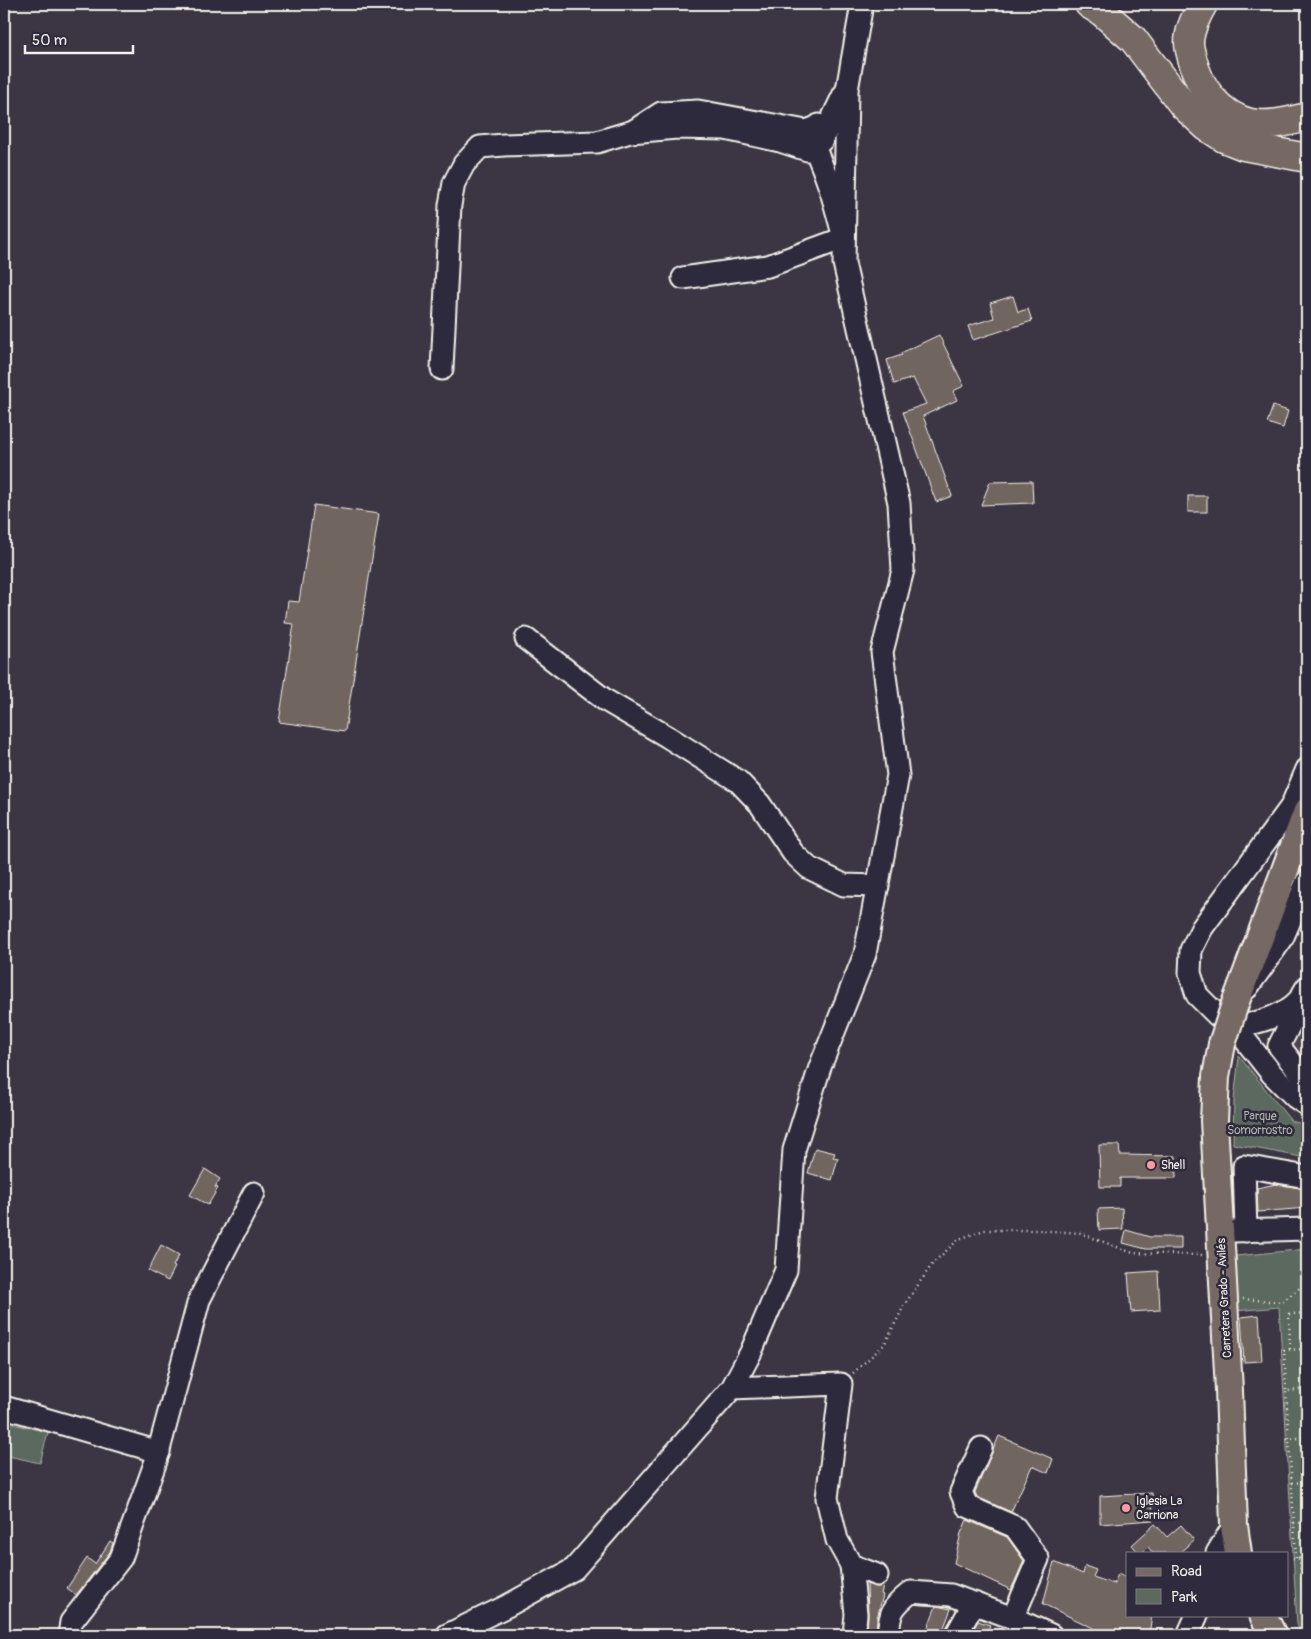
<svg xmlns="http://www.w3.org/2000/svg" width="1311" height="1639" viewBox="0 0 1311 1639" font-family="Pangolin,sans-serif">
  <rect width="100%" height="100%" fill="#3c3644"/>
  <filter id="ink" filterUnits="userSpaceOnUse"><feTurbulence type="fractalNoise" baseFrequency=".02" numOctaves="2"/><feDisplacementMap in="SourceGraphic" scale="10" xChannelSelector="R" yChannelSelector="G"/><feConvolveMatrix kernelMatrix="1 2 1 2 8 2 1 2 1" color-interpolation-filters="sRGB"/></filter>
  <g filter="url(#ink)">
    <!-- built -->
    <path fill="#4c444c" d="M 1307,946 L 1307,1073 L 1284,1059 Z"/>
    <!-- green -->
    <g fill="#5b695f" stroke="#a8ada4">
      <path d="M 1239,1056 L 1291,1121 L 1307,1125 L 1307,1158 L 1233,1144 L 1234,1100 Z"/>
      <path d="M 1307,1249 L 1307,1635 L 1301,1635 L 1297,1624 L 1279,1307 L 1235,1311 L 1236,1256 Z"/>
      <path d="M 4,1422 L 48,1432 L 40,1463 L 4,1455 Z"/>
    </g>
    <!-- building -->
    <g fill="#716560" stroke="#f4f1e8">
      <path d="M 1013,296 L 1018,312 L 1028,309 L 1032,321 L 973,340 L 968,326 L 994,318 L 990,303 Z"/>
      <path d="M 939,335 L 964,386 L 953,391 L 957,400 L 923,416 L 952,496 L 936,502 L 903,412 L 926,404 L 913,378 L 894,384 L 887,360 L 902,355 L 901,353 Z"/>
      <path d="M 1273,406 L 1288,411 L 1283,428 L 1267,423 Z"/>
      <path d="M 1032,481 L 1033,503 L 981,505 L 990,482 Z"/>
      <rect x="1188" y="496" width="19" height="16"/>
      <path d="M 314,505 L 379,514 L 345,731 L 279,722 L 294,624 L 285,623 L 288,601 L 299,602 Z"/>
      <path d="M 1099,1145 L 1119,1145 L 1120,1155 L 1176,1156 L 1176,1178 L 1120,1178 L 1120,1187 L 1100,1187 Z"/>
      <path d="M 815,1148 L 835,1153 L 833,1157 L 838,1158 L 832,1180 L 808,1173 Z"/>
      <path d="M 205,1169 L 220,1179 L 215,1187 L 218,1188 L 208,1205 L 190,1195 Z"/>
      <path d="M 1276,1184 L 1305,1189 L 1307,1208 L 1258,1212 L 1257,1188 Z"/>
      <path d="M 1122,1208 L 1123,1229 L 1099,1230 L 1098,1209 Z"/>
      <path d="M 1126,1230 L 1150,1237 L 1181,1237 L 1181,1249 L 1146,1249 L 1123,1243 Z"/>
      <path d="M 161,1245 L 179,1255 L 173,1266 L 175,1267 L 168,1281 L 148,1271 Z"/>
      <path d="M 1158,1271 L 1160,1310 L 1131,1312 L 1128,1273 Z"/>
      <path d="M 1259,1315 L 1262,1361 L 1244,1362 L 1241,1317 Z"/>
      <path d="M 999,1436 L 1053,1459 L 1048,1473 L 1032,1466 L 1011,1512 L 977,1497 L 975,1492 Z"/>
      <path d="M 1152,1493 L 1153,1520 L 1100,1524 L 1100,1496 Z"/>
      <path d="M 967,1520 L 1007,1537 L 1024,1561 L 1011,1590 L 954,1563 L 961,1533 Z"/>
      <path d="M 1155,1524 L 1167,1537 L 1181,1525 L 1194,1540 L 1179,1553 L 1153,1553 L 1148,1547 L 1142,1553 L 1139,1553 L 1132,1545 Z"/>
      <path d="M 110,1541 L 113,1543 L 110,1552 L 76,1595 L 67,1588 L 87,1558 L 95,1564 Z"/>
      <path d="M 1054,1562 L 1083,1574 L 1085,1566 L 1096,1570 L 1093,1577 L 1114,1584 L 1118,1574 L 1127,1578 L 1127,1615 L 1152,1615 L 1149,1635 L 1108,1635 L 1043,1604 Z"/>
      <path d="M 867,1584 L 878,1587 L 883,1586 L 881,1594 L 883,1595 L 877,1618 L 876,1635 L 867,1635 L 868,1615 Z"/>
      <path d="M 936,1606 L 951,1609 L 941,1635 L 925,1635 Z"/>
      <path d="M 978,1621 L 990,1625 L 986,1635 L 970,1635 Z"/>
    </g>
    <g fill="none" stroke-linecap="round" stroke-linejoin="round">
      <defs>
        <g id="minor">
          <path d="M 635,130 L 661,113 L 698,111 L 806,131 L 817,127 L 819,125"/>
          <path d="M 683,278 L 768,266 L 844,238 C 834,200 825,166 806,131"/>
          <path d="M 442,369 L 450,205 L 454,183 L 464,164 L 480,147 L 504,145 L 597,142 L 630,132 L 677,128 L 725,129 L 780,141 L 807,150 L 814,147 L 822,140 L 844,94"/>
          <path d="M 526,639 L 605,700 L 668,737 L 738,781 L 760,804 L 793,853 L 809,868 L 844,885 L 878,886"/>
          <path d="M 1307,769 L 1291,807 L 1202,928 L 1191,950 L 1190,973 L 1197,995 L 1217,1015 L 1235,1027 L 1272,1074 L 1295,1097 L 1307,1105"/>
          <path d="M 1247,988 L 1282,939 L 1307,881"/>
          <path d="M 1307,1007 L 1291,1022 L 1279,1046 L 1307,1082"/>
          <path d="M 1235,1027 C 1254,1024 1285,1016 1298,1001 C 1302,997 1304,991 1307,987"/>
          <path d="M 1233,1231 L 1307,1229"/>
          <path d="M 1246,1231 L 1244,1166 L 1307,1177"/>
          <path d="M 732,1388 L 841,1384 L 827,1498 L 837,1540 L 851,1565 L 877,1575"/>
          <path d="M 4,1407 L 159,1452"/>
          <path d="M 981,1448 L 961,1492 L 967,1506 L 1015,1527 L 1038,1559 L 1013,1618"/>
          <path d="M 1217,1553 L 1234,1525"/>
          <path d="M 851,1565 L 856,1614 L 854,1635"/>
          <path d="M 69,1635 L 71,1622 L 121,1558 L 156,1461 L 199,1300 L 254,1193"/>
          <path d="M 447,1635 L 507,1606 L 574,1569 L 732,1388 L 751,1352 L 786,1270 L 794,1150 L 820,1067 L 865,954 L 898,775 L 882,652 L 903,570 L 899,503 L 844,263 L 847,90 L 862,4"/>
          <path d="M 888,1635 C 890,1611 892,1607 911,1592 L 951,1595 L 1013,1618 L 1051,1635"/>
          <path d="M 956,1635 L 974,1603"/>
          <path d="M 1188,1635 L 1197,1615"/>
        </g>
        <g id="major">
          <path d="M 1235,1004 L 1307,811"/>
          <path d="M 1222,1044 L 1216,1076 L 1214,1121 L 1229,1390 L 1234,1525 L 1238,1553"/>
          <path d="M 1263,1615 L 1273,1635"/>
        </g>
        <g id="highway">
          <path d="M 1089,4 L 1102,12 L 1133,39 L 1183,105 L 1207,127 L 1224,138 L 1244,146 L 1307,158"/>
          <path d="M 1203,4 C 1197,14 1189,31 1189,43 C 1189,48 1191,54 1192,58 C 1199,88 1219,115 1250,123 C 1268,127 1290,121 1307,117"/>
        </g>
      </defs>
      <!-- minor casing -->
      <use href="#minor" stroke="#f4f1e8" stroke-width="25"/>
      <!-- major casing -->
      <use href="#major" stroke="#f4f1e8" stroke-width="30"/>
      <!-- highway casing -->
      <use href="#highway" stroke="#f4f1e8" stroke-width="31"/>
      <!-- path -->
      <g stroke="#f4f1e8" stroke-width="2.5" stroke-dasharray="1 4" stroke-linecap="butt">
        <path d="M 1243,1299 L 1282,1302 L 1307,1282"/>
        <path d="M 1290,1349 L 1289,1314 L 1307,1313"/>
        <path d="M 853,1373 L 884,1345 L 905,1304 L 933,1263 L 959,1239 L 984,1230 L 1036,1230 L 1080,1233 L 1133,1253 L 1203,1255"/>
        <path d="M 1286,1390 L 1284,1350 L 1307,1349"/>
        <path d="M 1287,1439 L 1307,1437"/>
        <path d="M 1292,1483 L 1307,1482"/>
        <path d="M 1294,1523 L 1286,1391 L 1307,1389"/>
        <path d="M 1296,1558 L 1294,1523 L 1307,1522"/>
        <path d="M 1300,1558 L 1304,1619 L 1307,1627"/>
        <path d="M 1293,1559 L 1307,1558"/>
      </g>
      <!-- minor -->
      <use href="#minor" stroke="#2f2a3d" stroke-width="21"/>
      <!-- major -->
      <use href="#major" stroke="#766964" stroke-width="26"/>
      <!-- highway -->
      <use href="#highway" stroke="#766964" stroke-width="28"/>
      <defs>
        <path id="major-bridge" d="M 1222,1044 L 1235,1004"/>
      </defs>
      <!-- major-bridge casing -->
      <use href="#major-bridge" stroke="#f4f1e8" stroke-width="30" stroke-linecap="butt"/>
      <!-- major-bridge -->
      <use href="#major-bridge" stroke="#766964" stroke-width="26"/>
    </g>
  </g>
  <!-- markers -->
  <g fill="#ff9aa2" stroke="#2f2a3d" stroke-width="2">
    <circle cx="1151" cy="1165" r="5"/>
    <circle cx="1126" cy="1508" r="5"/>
  </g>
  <g text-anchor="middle" stroke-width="5" stroke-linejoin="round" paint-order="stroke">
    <!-- park labels -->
    <g font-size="12" fill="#afb4aa" stroke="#2f2a3d">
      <text x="1260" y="1120">Parque<tspan x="1260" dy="14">Somorrostro</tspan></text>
    </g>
    <!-- poi labels -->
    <g font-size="12" fill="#f4f1e8" stroke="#2f2a3d" text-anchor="start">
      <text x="1161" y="1169">Shell</text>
      <text x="1136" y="1505">Iglesia La<tspan x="1136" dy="14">Carriona</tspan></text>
    </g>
    <!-- street labels -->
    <g font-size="12" fill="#f4f1e8" stroke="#2f2a3d">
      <text transform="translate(1224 1298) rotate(-93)" y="4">Carretera Grado - Avilés</text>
    </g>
  </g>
  <!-- margin -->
  <rect width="1311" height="1639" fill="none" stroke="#2f2a3d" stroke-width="20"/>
  <rect x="10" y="10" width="1291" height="1619" fill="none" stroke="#f4f1e8" stroke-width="2" filter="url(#ink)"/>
  <!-- legend -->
  <rect x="1126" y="1552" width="162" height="65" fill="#2f2a3d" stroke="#7e7a81"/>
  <rect x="1136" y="1568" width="25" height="8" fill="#766964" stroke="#7e7a81"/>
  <text x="1171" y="1576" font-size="15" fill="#f4f1e8">Road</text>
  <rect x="1136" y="1589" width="25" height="15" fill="#5b695f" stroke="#7e7a81"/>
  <text x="1171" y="1602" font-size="15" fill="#f4f1e8">Park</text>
  <!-- scale -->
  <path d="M25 45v8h108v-8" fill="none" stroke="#f4f1e8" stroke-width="2.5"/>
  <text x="32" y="45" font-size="15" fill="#f4f1e8" stroke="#2f2a3d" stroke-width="4" paint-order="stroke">50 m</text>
</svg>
